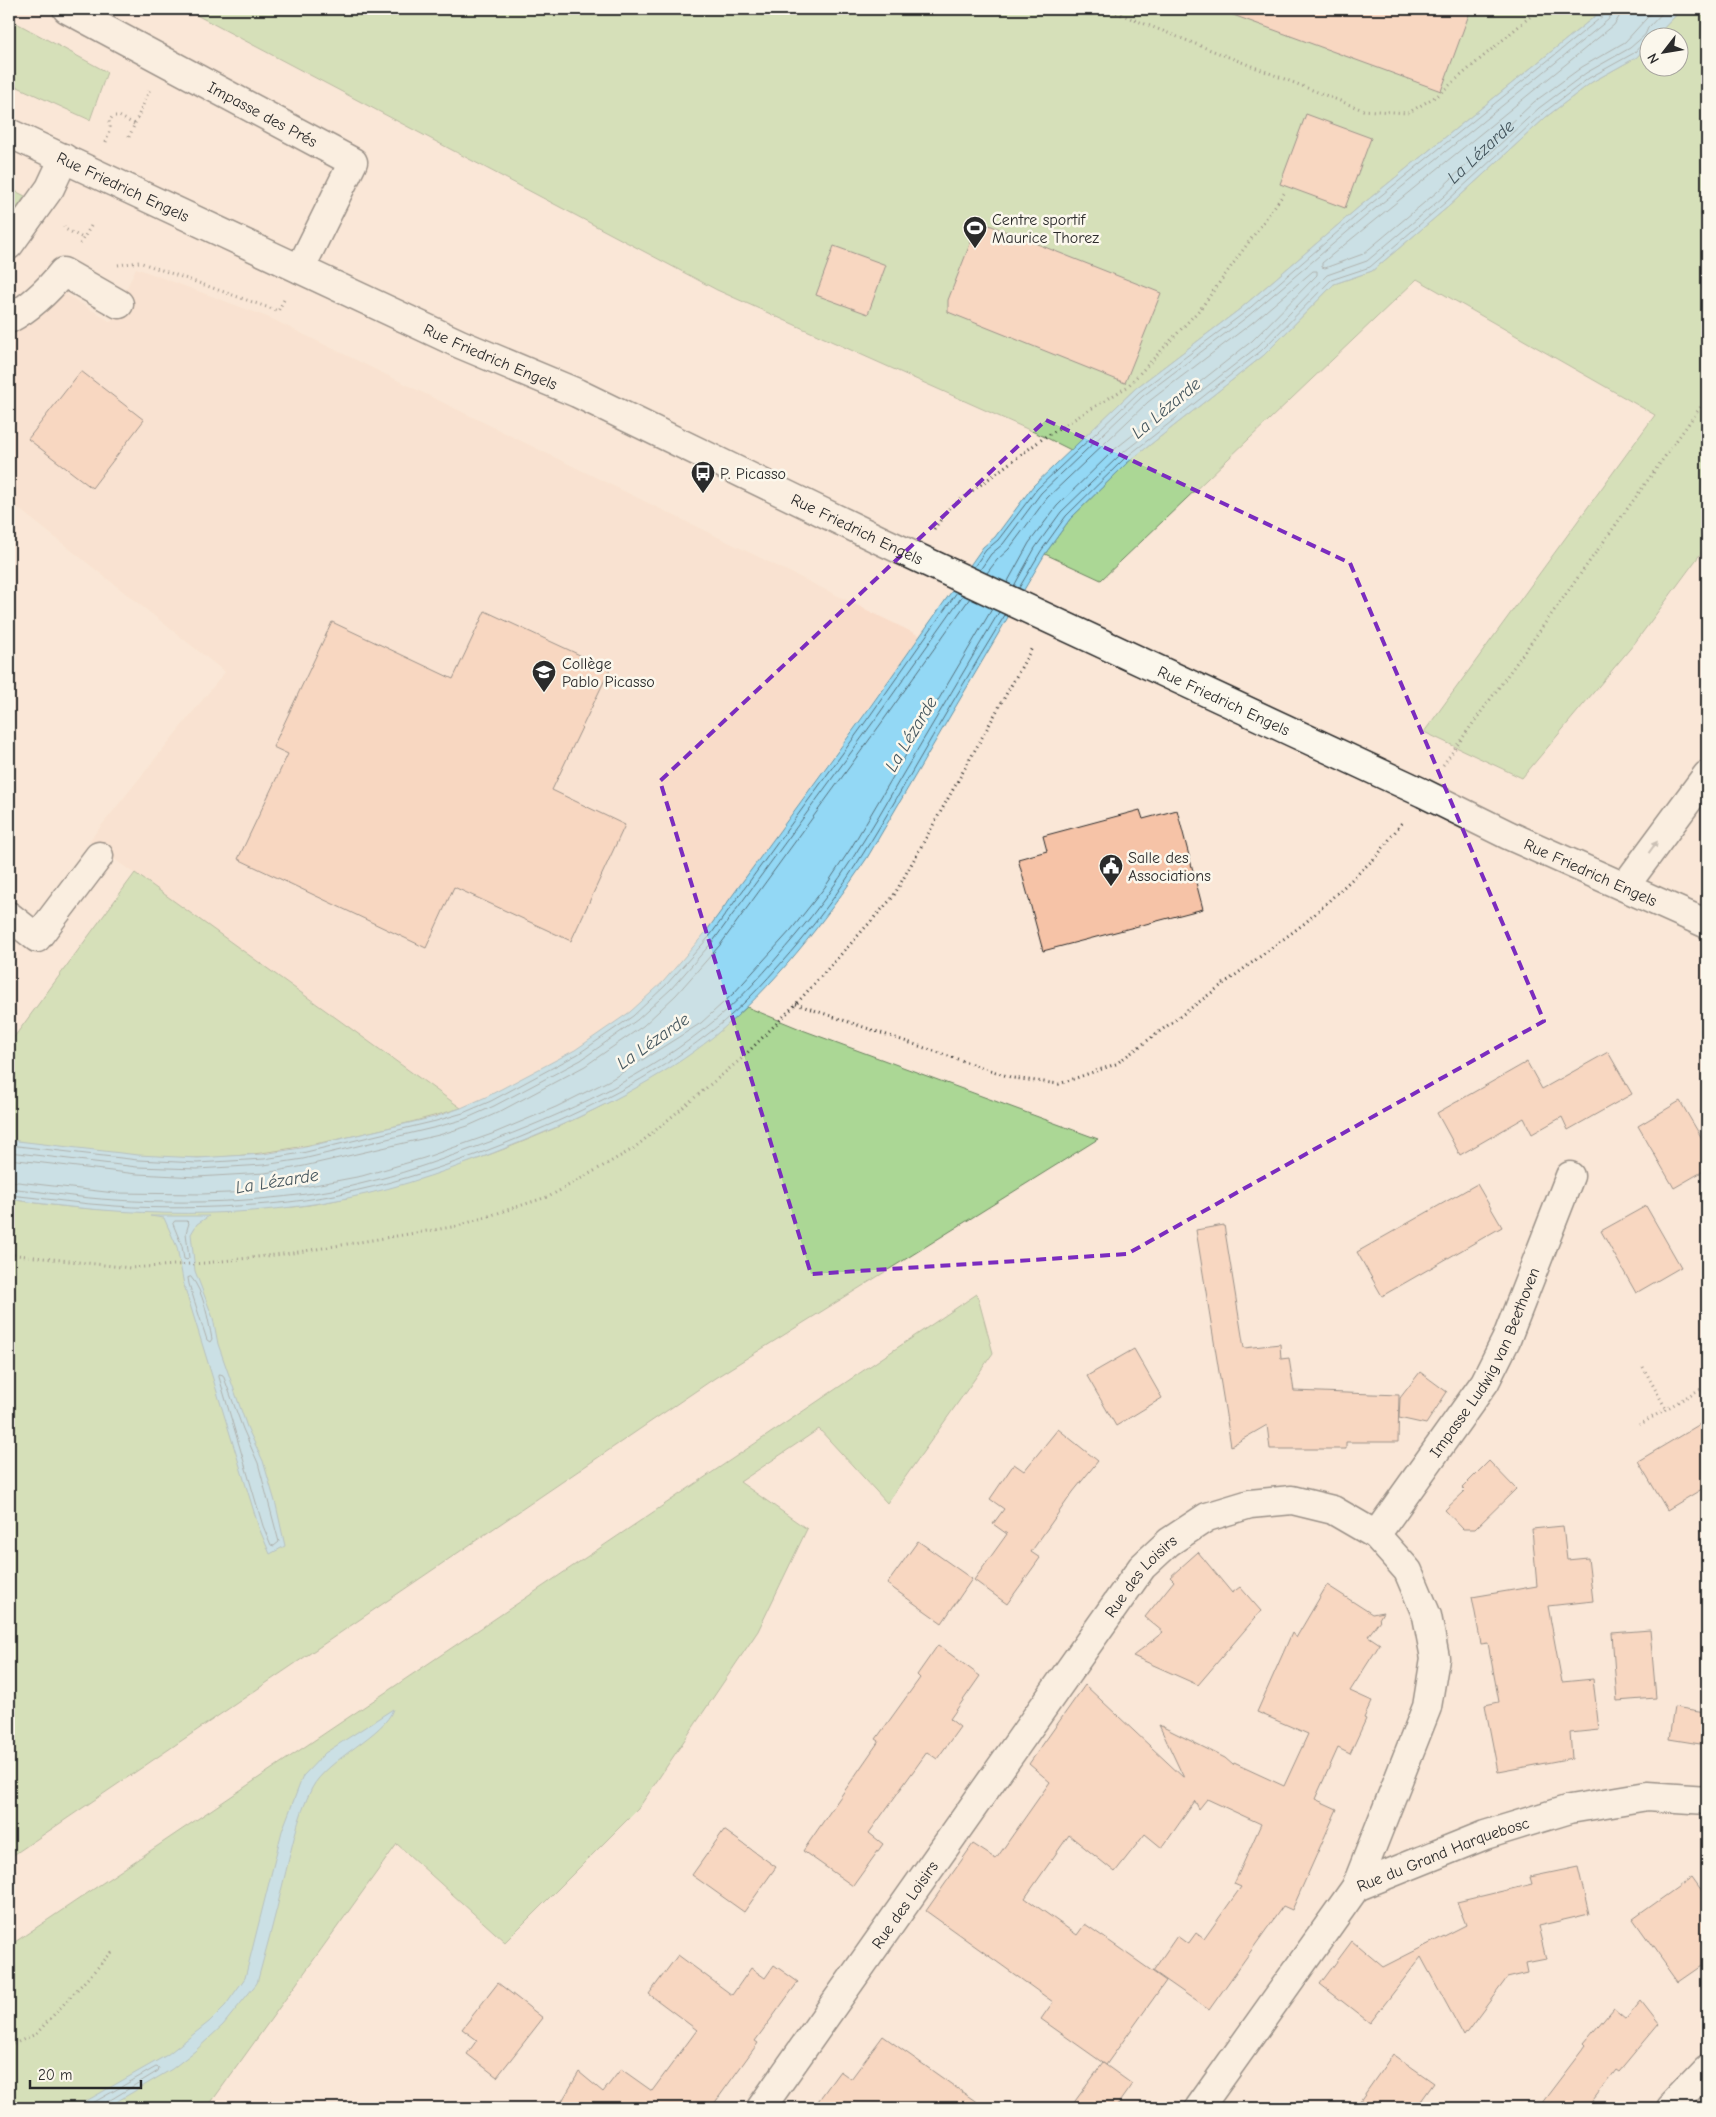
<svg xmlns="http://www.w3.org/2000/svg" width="1716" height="2117" viewBox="0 0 1716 2117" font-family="'Comic Neue',sans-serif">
  <rect width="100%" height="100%" fill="#fae7d7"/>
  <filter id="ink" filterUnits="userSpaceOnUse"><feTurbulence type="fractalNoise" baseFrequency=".02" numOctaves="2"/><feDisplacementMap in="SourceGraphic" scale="10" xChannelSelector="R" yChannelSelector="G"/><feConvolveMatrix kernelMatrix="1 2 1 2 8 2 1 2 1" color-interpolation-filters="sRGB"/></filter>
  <g filter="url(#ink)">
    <!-- built -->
    <path fill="#f9dcc9" d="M 136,268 L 270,318 L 920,636 L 705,933 L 663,982 L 630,1012 L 575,1050 L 488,1096 L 461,1108 L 89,841 L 225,672 L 9,501 L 9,331 L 59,290 L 111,322 Z"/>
    <!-- green -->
    <g fill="#abd795" stroke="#6b8160">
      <path d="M 185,9 L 1604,9 L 1359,207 L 1240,309 L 1136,388 L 1071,450 L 1045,437 L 717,290 Z"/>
      <path d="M 1682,9 L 1707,9 L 1707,545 L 1634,644 L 1522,778 L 1424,732 L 1655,415 L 1417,279 L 1101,580 L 1045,554 L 1070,519 L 1127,463 L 1264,355 L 1334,284 L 1372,271 L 1449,206 L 1546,117 L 1592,82 L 1637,57 L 1648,44 L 1648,68 L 1678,68 L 1678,38 L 1655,37 Z"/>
      <path d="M 9,19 L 107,72 L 90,120 L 9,83 Z"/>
      <path d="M 9,188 L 25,196 L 9,221 Z"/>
      <path d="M 135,873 L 461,1108 C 429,1118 396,1126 362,1134 C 308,1146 254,1157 198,1158 C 135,1158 71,1149 9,1140 L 9,1044 Z"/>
      <path d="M 747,1007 L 805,1031 L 1098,1139 L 715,1378 L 9,1858 L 9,1199 C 90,1212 171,1215 253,1209 C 272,1208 291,1208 309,1205 C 364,1196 416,1181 469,1162 C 554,1132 639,1093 711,1038 C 724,1029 735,1017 747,1007 Z"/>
      <path d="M 977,1294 L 993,1353 L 887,1503 L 819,1429 L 740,1482 L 807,1529 L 758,1631 L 638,1809 L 505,1942 L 397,1844 L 207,2108 L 9,2108 L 9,1946 Z"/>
    </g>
    <!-- water -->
    <g fill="#93d8f5" stroke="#6993a4">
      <path d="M 1604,9 L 1682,9 L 1655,37 L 1648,38 L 1648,44 L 1637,57 L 1592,82 L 1546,117 L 1449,206 L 1372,271 L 1334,284 L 1264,355 L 1127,463 L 1070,519 L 1045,554 L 867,858 C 823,923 774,987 713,1037 C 664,1077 592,1113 533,1137 C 479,1159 423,1181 366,1194 C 250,1221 125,1217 9,1199 L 9,1140 L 138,1155 L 198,1158 L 263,1154 L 301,1148 L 435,1117 L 461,1108 L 488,1096 L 575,1050 L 630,1012 L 663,982 L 705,933 L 865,714 L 983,547 L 995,537 L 1033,486 L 1136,388 L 1240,309 L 1359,207 Z"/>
      <path d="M 150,1216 L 209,1216 L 197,1224 L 191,1234 L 195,1271 L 213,1318 L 218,1344 L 231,1381 L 247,1427 L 263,1461 L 276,1505 L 285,1546 L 270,1554 L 259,1528 L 184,1285 L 177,1247 L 164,1218 Z"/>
      <path d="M 393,1709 C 386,1734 327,1759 312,1788 C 297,1817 291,1852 283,1883 C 275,1917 266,1950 257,1983 L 223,2025 L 195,2051 L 172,2069 L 106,2108 L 74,2108 L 167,2055 L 209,2022 L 225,2006 L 245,1978 L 282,1831 L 303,1776 L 325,1753 Z"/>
    </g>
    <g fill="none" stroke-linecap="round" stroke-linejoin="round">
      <!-- shore -->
      <g stroke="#55707c" stroke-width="1">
        <path id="s1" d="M 1620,9 L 1619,17 L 1614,25 L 1322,263 L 1322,267 L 1325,268 L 1363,254 L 1437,192 L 1534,102 L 1582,67 L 1625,42 L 1655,9"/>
        <path d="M 974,567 L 986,550 L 998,540 L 1037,489 L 1139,392 L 1244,313 L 1362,211 L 1604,15 L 1607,9"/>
        <path d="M 980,570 L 991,554 L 1003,544 L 1041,493 L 1143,396 L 1247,317 L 1366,216 L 1608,20 L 1612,14 L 1613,9"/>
        <path d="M 987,573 L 997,560 L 1009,549 L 1047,498 L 1148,402 L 1252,323 L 1313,271 L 1317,271 L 1317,275 L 1252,341 L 1115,449 L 1057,506 L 1029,543 L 1007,583"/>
        <path d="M 1014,586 L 1035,548 L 1061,512 L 1120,455 L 1257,347 L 1327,275 L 1367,261 L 1442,198 L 1539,108 L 1586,73 L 1630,48 L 1645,35 L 1648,28 L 1666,9"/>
        <path d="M 1019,588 L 1041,551 L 1066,516 L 1124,459 L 1261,351 L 1331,280 L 1370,267 L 1446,202 L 1543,113 L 1589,78 L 1634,53 L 1643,43 L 1648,41"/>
        <path d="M 9,1145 L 138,1160 L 197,1163 L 264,1159 L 302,1153 L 436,1121 L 463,1113 L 491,1101 L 578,1054 L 633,1016 L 666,985 L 709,937 L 869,717 L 957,592"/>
        <path d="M 9,1152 L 137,1167 L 197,1169 L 264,1165 L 303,1159 L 437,1127 L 465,1119 L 494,1106 L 581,1060 L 637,1020 L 671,989 L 714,940 L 874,721 L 963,595"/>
        <path d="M 9,1159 L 137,1174 L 197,1177 L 265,1173 L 304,1166 L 439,1135 L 468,1126 L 497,1113 L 585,1066 L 643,1026 L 676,995 L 720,945 L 880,725 L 970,598"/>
        <path d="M 9,1181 L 115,1193 L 201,1194 L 255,1192 L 304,1187 L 362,1176 L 424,1158 L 492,1134 L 556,1107 L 612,1079 L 701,1023 L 734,993 L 791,930 L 825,887 L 851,848 L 992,609"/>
        <path d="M 9,1188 C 44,1192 79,1198 115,1200 C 162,1203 211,1203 259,1199 C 294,1196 330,1192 364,1183 C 398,1175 432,1163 465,1151 C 549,1121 634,1084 704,1029 C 739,1003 768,968 796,935 C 838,886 871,830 903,774 C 935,720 967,666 999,612"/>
        <path d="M 9,1195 C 44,1198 80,1204 115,1206 C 161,1209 208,1208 254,1205 C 346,1200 436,1172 521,1137 C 586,1110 652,1078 708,1034 C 743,1008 773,973 801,940 C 843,890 876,834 909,777 C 940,723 972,669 1005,615"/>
        <path d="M 175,1221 L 187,1221 L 189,1223 L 186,1233 L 189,1258 L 187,1260 L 184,1259 L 182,1246 L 173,1224 Z"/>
        <path d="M 191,1277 C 204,1292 208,1319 212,1339 L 210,1342 L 207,1340 L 189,1284 L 188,1278 Z"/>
        <path d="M 220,1374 L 223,1375 L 243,1429 L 258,1463 L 279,1542 L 274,1546 L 271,1545 L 263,1526 L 219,1377 Z"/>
        <path d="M 84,2108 L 156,2067 L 159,2068 L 158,2071 L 107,2102 L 104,2108"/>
      </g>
    </g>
    <!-- building -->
    <g fill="#f6c3a7" stroke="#2b2b2b">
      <path d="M 1226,9 L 1471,9 L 1441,91 L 1225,12 Z"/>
      <path d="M 1306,114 L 1371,138 L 1345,208 L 1280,184 Z"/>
      <path d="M 979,221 L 1161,293 L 1125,383 L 948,312 L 948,300 Z"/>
      <path d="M 834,246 L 886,265 L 868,314 L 816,295 Z"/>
      <path d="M 81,371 L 144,420 L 92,488 L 28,439 Z"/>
      <path d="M 485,611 L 610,669 L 552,790 L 625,825 L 571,941 L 454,887 L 426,948 L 238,859 L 288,754 L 273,747 L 332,622 L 453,679 Z"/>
      <path d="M 1140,810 L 1143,819 L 1177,810 L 1203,909 L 1043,951 L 1018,859 L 1047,851 L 1043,836 Z"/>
      <path d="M 1608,1052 L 1632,1094 L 1568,1130 L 1562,1117 L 1532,1134 L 1524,1118 L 1460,1155 L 1437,1113 L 1527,1062 L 1542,1089 Z"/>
      <path d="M 1680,1101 L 1707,1147 L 1707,1169 L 1674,1188 L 1638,1126 Z"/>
      <path d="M 1477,1184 L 1502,1227 L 1382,1296 L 1357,1252 Z"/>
      <path d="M 1646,1206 L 1681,1267 L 1636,1293 L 1601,1231 Z"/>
      <path d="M 1224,1225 L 1244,1348 L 1280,1344 L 1281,1359 L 1289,1358 L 1294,1391 L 1399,1395 L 1398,1442 L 1346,1442 L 1346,1449 L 1270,1449 L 1267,1425 L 1231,1446 L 1196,1230 Z"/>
      <path d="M 1134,1349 L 1162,1398 L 1116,1426 L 1087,1376 Z"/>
      <path d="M 1420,1372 L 1447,1392 L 1426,1424 L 1399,1418 L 1400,1398 Z"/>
      <path d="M 1707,1420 L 1707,1486 L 1667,1510 L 1638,1461 Z"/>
      <path d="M 1058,1429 L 1098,1461 L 1073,1492 L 1031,1552 L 1040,1558 L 1007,1604 L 974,1580 L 1007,1534 L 993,1524 L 1004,1509 L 990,1499 L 1014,1464 L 1024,1471 Z"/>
      <path d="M 1489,1461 L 1516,1489 L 1475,1529 L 1463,1529 L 1445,1510 L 1465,1491 L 1462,1488 Z"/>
      <path d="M 1563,1526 L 1567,1560 L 1588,1558 L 1593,1601 L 1548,1606 L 1562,1682 L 1593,1679 L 1599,1730 L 1570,1733 L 1572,1758 L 1498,1772 L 1485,1705 L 1499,1702 L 1488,1643 L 1481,1644 L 1472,1597 L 1537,1586 L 1532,1529 Z"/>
      <path d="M 918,1541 L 972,1579 L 942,1623 L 887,1584 Z"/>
      <path d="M 1198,1552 L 1232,1593 L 1240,1587 L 1261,1611 L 1198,1685 L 1133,1656 L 1163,1632 L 1145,1617 L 1174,1581 L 1170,1577 Z"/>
      <path d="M 1327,1585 L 1372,1614 L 1383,1612 L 1379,1619 L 1380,1620 L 1368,1636 L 1380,1644 L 1350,1691 L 1372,1701 L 1364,1718 L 1366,1719 L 1350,1754 L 1338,1748 L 1315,1799 L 1337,1809 L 1292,1910 L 1283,1906 L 1209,2010 L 1153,1971 L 1177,1936 L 1188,1944 L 1196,1933 L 1204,1939 L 1241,1887 L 1234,1884 L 1261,1824 L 1207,1799 L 1199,1809 L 1195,1801 L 1162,1848 L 1145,1834 L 1115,1872 L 1069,1835 L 1025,1898 L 1077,1935 L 1085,1924 L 1166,1981 L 1106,2065 L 1041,2019 L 1053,2002 L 926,1911 L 973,1844 L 996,1859 L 1050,1782 L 1029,1764 L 1085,1685 L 1184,1778 L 1159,1725 L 1225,1758 L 1233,1765 L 1234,1763 L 1284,1786 L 1308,1734 L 1257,1712 L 1292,1633 L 1296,1638 Z"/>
      <path d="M 1650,1630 L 1656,1698 L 1617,1701 L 1612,1633 Z"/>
      <path d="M 938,1645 L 980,1676 L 950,1719 L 960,1727 L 937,1759 L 927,1752 L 869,1833 L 883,1844 L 853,1886 L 803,1851 L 879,1741 L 876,1739 L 920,1678 L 917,1675 Z"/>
      <path d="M 1674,1707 L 1705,1712 L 1700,1744 L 1669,1739 Z"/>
      <path d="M 724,1830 L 776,1867 L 744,1912 L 692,1875 Z"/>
      <path d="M 1578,1867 L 1589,1914 L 1538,1926 L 1546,1959 L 1526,1963 L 1528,1973 L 1507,1978 L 1464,2036 L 1421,1957 L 1370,2023 L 1320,1984 L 1352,1941 L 1383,1967 L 1466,1925 L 1457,1902 L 1532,1884 L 1530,1877 Z"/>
      <path d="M 1692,1877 L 1707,1898 L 1707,1962 L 1678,1982 L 1633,1919 Z"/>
      <path d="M 678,1955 L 732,1995 L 751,1968 L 765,1978 L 774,1965 L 798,1982 L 755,2041 L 758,2043 L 711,2108 L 558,2108 L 579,2072 L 603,2092 L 621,2069 L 652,2091 L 697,2030 L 649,1994 Z"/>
      <path d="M 498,1983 L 543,2018 L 497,2077 L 467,2054 L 477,2040 L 462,2029 Z"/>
      <path d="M 1641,2001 L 1659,2024 L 1619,2072 L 1616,2070 L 1587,2108 L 1538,2108 L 1586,2045 L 1584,2043 L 1613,2008 L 1626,2019 Z"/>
      <path d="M 883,2036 L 985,2108 L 813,2108 L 840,2071 L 851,2079 Z"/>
      <path d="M 1393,2054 L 1434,2083 L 1416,2108 L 1355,2108 Z"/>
      <path d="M 1103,2063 L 1132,2084 L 1115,2108 L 1070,2108 Z"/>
    </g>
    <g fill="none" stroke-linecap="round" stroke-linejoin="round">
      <defs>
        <g id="minor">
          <path id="s2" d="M 67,9 L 353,162 L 300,269"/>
          <path id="s3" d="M 9,133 L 460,344 L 577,393 L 882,541 L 1423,793 L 1508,835 L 1707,924"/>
          <path d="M 9,245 L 50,188 L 64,158"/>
          <path d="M 9,319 C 31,307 47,292 63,272 L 119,304"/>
          <path d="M 1625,886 L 1707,775"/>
          <path d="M 9,916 L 37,938 L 99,856"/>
          <path id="s4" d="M 1376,1535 L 1485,1382 L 1506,1340 L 1570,1176"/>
          <path id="s5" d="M 761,2108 L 1142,1567 L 1169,1542 L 1207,1517 L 1250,1504 L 1292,1500 L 1333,1510 L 1376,1535 L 1408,1571 L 1427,1616 L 1435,1658 L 1427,1707 L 1356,1887"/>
          <path id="s6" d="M 1199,2108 L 1356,1887 L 1485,1835 L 1570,1809 L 1647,1796 L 1707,1800"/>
          <path d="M 1670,2108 L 1707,2069"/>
        </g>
      </defs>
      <!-- minor casing -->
      <use href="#minor" stroke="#2b2b2b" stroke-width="31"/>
      <!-- path -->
      <g stroke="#2b2b2b" stroke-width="3" stroke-dasharray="1 4" stroke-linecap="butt">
        <path d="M 1107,9 L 1363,110 L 1408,113 L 1438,95 L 1539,9"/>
        <path d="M 129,137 L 150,89"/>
        <path d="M 106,142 L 110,127 L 109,121 L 113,116 L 119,116 L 134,124"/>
        <path d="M 64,226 L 65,229 L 83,238"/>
        <path d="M 80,244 L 91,226"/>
        <path d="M 118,265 L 139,262 L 278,311 L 285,298"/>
        <path d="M 934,529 L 949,508 L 1045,437 L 1127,387 L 1201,308 L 1285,192"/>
        <path d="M 1443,765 L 1707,398"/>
        <path d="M 796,1004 L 1013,1078 L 1059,1084 L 1116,1064 L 1305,923 L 1377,856 L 1403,821"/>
        <path d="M 9,1254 L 130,1268 L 205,1263 L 292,1253 L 458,1226 L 550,1196 L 633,1149 L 741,1059 L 796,1004 L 893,897 L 1032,648"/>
        <path d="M 1643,1367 L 1666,1409"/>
        <path d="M 1639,1425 L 1707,1385"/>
        <path d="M 9,2046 L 36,2034 L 112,1952"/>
      </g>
      <!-- minor -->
      <use href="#minor" stroke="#fbf7ec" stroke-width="28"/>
    </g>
    <!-- one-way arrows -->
    <defs><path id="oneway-solid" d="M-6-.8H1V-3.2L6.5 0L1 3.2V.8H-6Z" transform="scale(1.25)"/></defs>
    <use fill="#93918c" href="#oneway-solid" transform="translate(1653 847) rotate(-54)"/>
  </g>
  <!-- marked area -->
  <path d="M0 0H1716V2117H0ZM 1046,420 L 1350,563 L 1544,1021 L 1127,1254 L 811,1274 L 660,781 Z" fill="#fae7d7" fill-opacity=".55" fill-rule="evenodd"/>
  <path fill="none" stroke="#7b2cbf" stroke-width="4" stroke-dasharray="10 6" stroke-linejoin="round" d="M 1046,420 L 1350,563 L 1544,1021 L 1127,1254 L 811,1274 L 660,781 Z"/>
  <!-- icons -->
  <defs>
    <symbol id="stadium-pin" viewBox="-11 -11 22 30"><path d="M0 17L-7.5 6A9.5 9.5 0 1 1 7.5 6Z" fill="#2b2b2b" stroke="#fbf7ec"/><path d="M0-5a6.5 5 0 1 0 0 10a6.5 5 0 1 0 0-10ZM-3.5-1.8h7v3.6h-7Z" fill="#fff"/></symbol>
    <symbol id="bus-pin" viewBox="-11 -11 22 30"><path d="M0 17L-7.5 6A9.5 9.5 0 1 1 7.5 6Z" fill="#2b2b2b" stroke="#fbf7ec"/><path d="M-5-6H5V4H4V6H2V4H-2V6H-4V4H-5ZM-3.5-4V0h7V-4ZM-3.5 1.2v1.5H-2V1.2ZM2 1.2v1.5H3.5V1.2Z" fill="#fff"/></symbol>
    <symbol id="school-pin" viewBox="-11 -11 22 30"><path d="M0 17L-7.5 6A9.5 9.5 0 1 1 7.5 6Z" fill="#2b2b2b" stroke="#fbf7ec"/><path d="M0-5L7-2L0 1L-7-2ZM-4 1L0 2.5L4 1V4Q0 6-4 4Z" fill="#fff"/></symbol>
    <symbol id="civic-pin" viewBox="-11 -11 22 30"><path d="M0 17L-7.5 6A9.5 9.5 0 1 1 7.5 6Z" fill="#2b2b2b" stroke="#fbf7ec"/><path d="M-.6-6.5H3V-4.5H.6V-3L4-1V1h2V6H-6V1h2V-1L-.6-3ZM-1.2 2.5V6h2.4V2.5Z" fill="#fff"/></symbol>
  </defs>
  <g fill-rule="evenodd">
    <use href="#stadium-pin" x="961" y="214" width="28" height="38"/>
    <use href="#bus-pin" x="689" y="459" width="28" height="38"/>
    <use href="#school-pin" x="530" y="658" width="28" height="38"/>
    <use href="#civic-pin" x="1097" y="852" width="28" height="38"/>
  </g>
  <g text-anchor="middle" stroke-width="5" stroke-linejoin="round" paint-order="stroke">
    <!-- street labels -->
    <g font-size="16" fill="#2b2b2b" stroke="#fbf7ec">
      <text dy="6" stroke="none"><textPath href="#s2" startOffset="222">Impasse des Prés</textPath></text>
      <text dy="6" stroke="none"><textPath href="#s3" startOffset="126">Rue Friedrich Engels</textPath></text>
      <text dy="6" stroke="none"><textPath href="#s3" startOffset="531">Rue Friedrich Engels</textPath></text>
      <text dy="6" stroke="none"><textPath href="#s3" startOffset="936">Rue Friedrich Engels</textPath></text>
      <text dy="6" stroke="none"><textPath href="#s3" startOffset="1341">Rue Friedrich Engels</textPath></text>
      <text dy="6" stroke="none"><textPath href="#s3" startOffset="1746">Rue Friedrich Engels</textPath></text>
      <text dy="6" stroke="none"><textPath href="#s4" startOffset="205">Impasse Ludwig van Beethoven</textPath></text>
      <text dy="6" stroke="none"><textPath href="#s5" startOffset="654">Rue des Loisirs</textPath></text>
      <text dy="6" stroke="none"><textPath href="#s6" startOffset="364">Rue du Grand Harquebosc</textPath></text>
      <text dy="6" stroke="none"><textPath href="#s5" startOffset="249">Rue des Loisirs</textPath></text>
    </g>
    <!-- poi labels -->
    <g font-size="16" fill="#2b2b2b" stroke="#fbf7ec" text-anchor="start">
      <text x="992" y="225">Centre sportif<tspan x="992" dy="18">Maurice Thorez</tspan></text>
      <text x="720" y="479">P. Picasso</text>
      <text x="562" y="669">Collège<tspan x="562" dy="18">Pablo Picasso</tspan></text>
      <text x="1128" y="863">Salle des<tspan x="1128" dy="18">Associations</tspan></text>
    </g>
    <!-- water labels -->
    <g font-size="18" font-style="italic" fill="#45565e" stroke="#fbf7ec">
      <text dy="6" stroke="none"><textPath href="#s1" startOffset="598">La Lézarde</textPath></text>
      <text transform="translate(1166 408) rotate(-40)" y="6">La Lézarde</text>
      <text transform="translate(911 734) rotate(-59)" y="6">La Lézarde</text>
      <text transform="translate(653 1041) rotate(-35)" y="6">La Lézarde</text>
      <text transform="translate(277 1181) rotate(-9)" y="6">La Lézarde</text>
    </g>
  </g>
  <!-- margin -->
  <rect width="1716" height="2117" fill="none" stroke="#fbf7ec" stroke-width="30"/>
  <rect x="15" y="15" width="1686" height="2087" fill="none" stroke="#2b2b2b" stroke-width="2" filter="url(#ink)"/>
  <!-- north arrow -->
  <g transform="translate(1664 52) rotate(239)"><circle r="24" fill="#fbf7ec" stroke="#a8a59f"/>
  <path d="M0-4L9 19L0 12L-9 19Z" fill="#2b2b2b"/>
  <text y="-8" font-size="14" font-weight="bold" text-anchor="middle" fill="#2b2b2b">N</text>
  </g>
  <!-- scale -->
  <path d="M30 2080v8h111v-8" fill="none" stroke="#2b2b2b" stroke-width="2.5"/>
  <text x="38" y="2080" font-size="15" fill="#2b2b2b" stroke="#fbf7ec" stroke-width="4" paint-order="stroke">20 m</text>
</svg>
